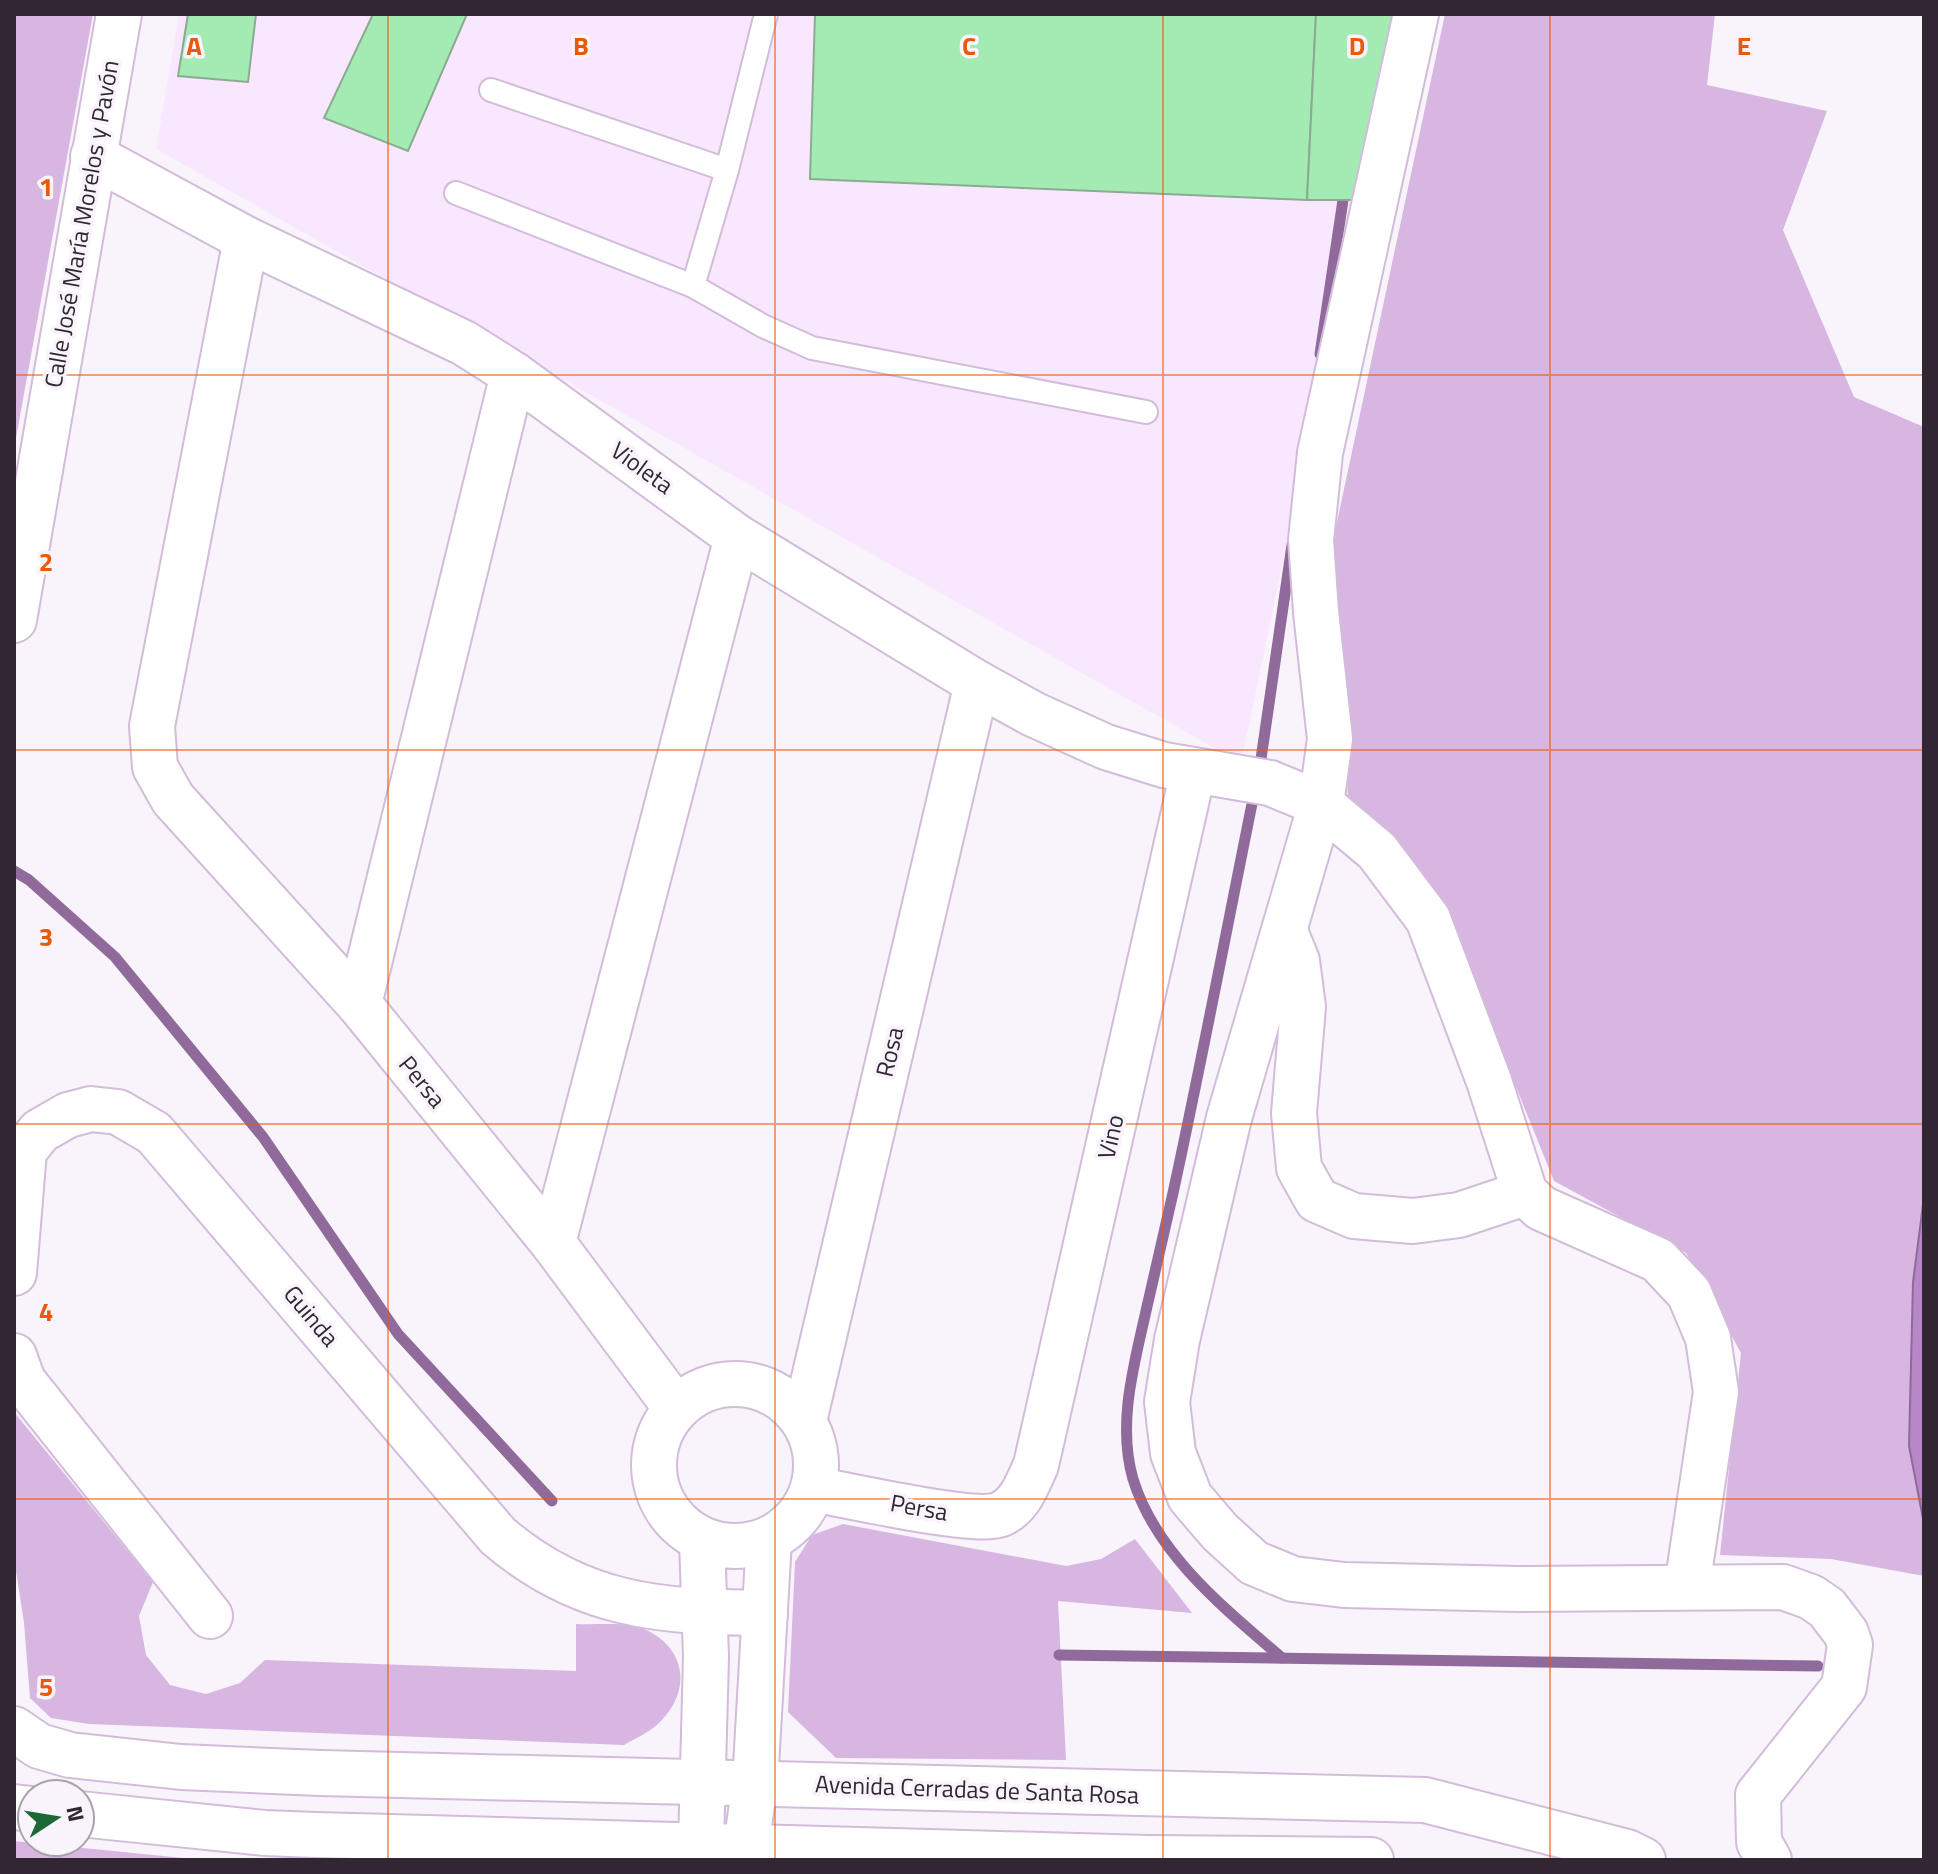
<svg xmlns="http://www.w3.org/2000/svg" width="1938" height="1874" viewBox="0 0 1938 1874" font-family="'Titillium Web',sans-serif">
  <rect width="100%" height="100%" fill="#f9f4fb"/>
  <!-- built -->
  <path fill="#f8e7fe" d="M 179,14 L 1397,14 L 1241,763 L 156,149 Z"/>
  <!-- green -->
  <g fill="#d8b6e2">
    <path d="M 14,14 L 93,14 L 14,449 Z"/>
    <path d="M 1445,14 L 1715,14 L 1707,85 L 1827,111 L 1783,230 L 1854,397 L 1924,427 L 1924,1197 L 1913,1282 L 1909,1446 L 1924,1524 L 1924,1576 L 1831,1559 L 1720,1555 L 1741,1353 L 1686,1253 L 1554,1181 L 1470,973 L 1348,799 L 1333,541 Z"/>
    <path d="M 14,1412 L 153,1582 L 139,1616 L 146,1655 L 170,1685 L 206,1694 L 240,1683 L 265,1660 L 576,1671 L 576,1624 C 593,1625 623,1622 639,1627 C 684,1643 694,1687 661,1721 C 652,1731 636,1738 624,1745 L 89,1724 L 51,1718 L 30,1698 L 24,1623 L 14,1558 Z"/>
    <path d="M 843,1524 L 1066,1566 L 1101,1559 L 1135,1539 L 1192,1613 L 1058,1601 L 1066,1760 L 836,1758 L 788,1712 L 795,1562 L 812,1535 Z"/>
    <path d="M 14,1841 L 203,1860 L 204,1860 L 14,1860 Z"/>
  </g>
  <!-- water -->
  <path fill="#b887c7" stroke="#906a9b" stroke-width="2" d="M 1924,1197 L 1924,1524 L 1909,1446 L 1913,1282 Z"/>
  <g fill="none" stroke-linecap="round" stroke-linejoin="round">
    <!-- stream -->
    <g stroke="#906a9b" stroke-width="11">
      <path d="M 1320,354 L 1343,200"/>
      <path d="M 1261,759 L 1292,545"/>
      <path d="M 1254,794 C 1227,927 1202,1060 1173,1193 C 1164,1232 1155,1272 1146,1311 C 1134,1365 1117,1424 1133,1479 C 1156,1554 1224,1608 1282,1658"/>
      <path d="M 14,871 L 29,880 L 115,957 L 263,1137 L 398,1334 L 552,1501"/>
      <path d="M 1059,1655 L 1818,1666"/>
    </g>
  </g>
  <!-- building -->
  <g fill="#a3ebb3" stroke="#8bab92" stroke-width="2">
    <path d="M 188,14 L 256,14 L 248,82 L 178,76 Z"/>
    <path d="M 373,14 L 467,14 L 408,151 L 324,118 Z"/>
    <path d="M 815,14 L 1316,14 L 1307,200 L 810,179 Z"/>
    <path d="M 1316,14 L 1401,14 L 1357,200 L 1307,200 Z"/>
  </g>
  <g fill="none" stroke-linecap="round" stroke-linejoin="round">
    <defs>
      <g id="service">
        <path d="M 491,90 L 727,170"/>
        <path d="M 456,193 L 693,286 L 727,170 L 766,14"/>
        <path d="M 693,286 L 763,326 L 812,348 L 1146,412"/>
      </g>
      <g id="minor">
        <path d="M 1416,14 L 1320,453 L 1311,540 L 1316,612 L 1330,739 L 1321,804 L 1229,1118 L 1177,1340 L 1167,1402 L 1173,1453 L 1190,1497 L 1220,1532 L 1254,1563 L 1293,1579 L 1344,1585 L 1518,1589 L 1783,1587 L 1811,1597 L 1827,1608 L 1846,1633 L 1850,1645 L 1844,1687 L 1758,1795 L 1759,1842 L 1769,1860"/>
        <path d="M 93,156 L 246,239 L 464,343 L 513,374 L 737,537 L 977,683 L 1033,714 L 1106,747 L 1164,765 L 1270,783 L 1321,804 L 1377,851 L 1428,919 L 1489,1081 L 1525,1193 L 1541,1208 L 1658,1260 L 1689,1293 L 1708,1338 L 1716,1392 L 1687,1587"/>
        <path d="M 246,239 L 152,726 L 155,767 L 173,799 L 359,1004 L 553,1243 L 676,1408"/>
        <path d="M 14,620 L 119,14"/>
        <path d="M 1285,932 L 1297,961 L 1303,1007 L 1294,1113 L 1299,1168 L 1317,1200 L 1354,1216 L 1413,1221 L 1459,1215 L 1525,1193"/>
        <path d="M 359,1004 L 513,374"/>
        <path d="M 553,1243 L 737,537"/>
        <path d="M 14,1273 L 24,1151 L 40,1131 L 68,1115 L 91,1109 L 118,1112 L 154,1133 L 498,1536 C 581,1607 660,1612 765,1613"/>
        <path d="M 14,1356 L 23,1381 L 210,1616"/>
        <circle cx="735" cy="1465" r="81"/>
        <path d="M 804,1421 L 977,683"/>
        <path d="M 813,1489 C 847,1495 976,1525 1001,1514 C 1021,1505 1028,1482 1036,1465 L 1193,772"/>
        <path d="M 14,1729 L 39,1746 L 70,1755 L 181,1767 L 320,1773 L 1425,1800 L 1627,1852 L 1643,1860"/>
        <path d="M 14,1807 L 32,1809"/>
        <path d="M 80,1814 L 265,1833 L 316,1835 L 1148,1858 L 1371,1860"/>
        <path d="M 701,1845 L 706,1657 L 702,1540"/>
        <path d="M 744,1860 L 755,1784 L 769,1539"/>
      </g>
    </defs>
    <!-- service casing -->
    <use href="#service" stroke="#d3bcda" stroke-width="26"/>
    <!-- minor casing -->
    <use href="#minor" stroke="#d3bcda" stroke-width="48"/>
    <!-- service -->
    <use href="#service" stroke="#fff" stroke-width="22"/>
    <!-- minor -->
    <use href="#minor" stroke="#fff" stroke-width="44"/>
  </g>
  <!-- grid -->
  <path fill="none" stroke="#e8590c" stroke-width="2" stroke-opacity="0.55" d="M 388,14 L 388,1860M 775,14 L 775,1860M 1163,14 L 1163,1860M 1550,14 L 1550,1860M 14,375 L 1924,375M 14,750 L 1924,750M 14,1124 L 1924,1124M 14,1499 L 1924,1499"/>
  <g text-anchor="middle" stroke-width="7" stroke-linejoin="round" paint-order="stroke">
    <!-- street labels -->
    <g font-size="24" fill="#312733" stroke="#f9f4fb">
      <text transform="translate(82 224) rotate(-80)" y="8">Calle José María Morelos y Pavón</text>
      <text transform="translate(642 468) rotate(36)" y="8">Violeta</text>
      <text transform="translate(890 1052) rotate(-77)" y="8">Rosa</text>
      <text transform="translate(422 1082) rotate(51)" y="8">Persa</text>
      <text transform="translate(1111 1137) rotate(-77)" y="8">Vino</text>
      <text transform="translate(311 1316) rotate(50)" y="8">Guinda</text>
      <text transform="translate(919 1508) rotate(10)" y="8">Persa</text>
      <text transform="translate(977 1790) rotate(2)" y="8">Avenida Cerradas de Santa Rosa</text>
    </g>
  </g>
  <g font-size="26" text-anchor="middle" font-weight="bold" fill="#e8590c" stroke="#f9f4fb" stroke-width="7" stroke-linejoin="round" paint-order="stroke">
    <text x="194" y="55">A</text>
    <text x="581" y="55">B</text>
    <text x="969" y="55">C</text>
    <text x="1357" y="55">D</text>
    <text x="1744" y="55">E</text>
    <text x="46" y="196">1</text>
    <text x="46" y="571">2</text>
    <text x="46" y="946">3</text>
    <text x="46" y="1321">4</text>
    <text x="46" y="1696">5</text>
  </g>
  <!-- border -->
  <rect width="1938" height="1874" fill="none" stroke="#312733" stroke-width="32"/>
  <!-- north arrow -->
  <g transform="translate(56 1818) rotate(78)"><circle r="38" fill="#f9f4fb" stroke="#a9a2ab" stroke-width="2"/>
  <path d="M0-6L14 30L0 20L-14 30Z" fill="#1c6836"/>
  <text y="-12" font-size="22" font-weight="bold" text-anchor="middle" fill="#312733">N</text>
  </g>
</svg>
